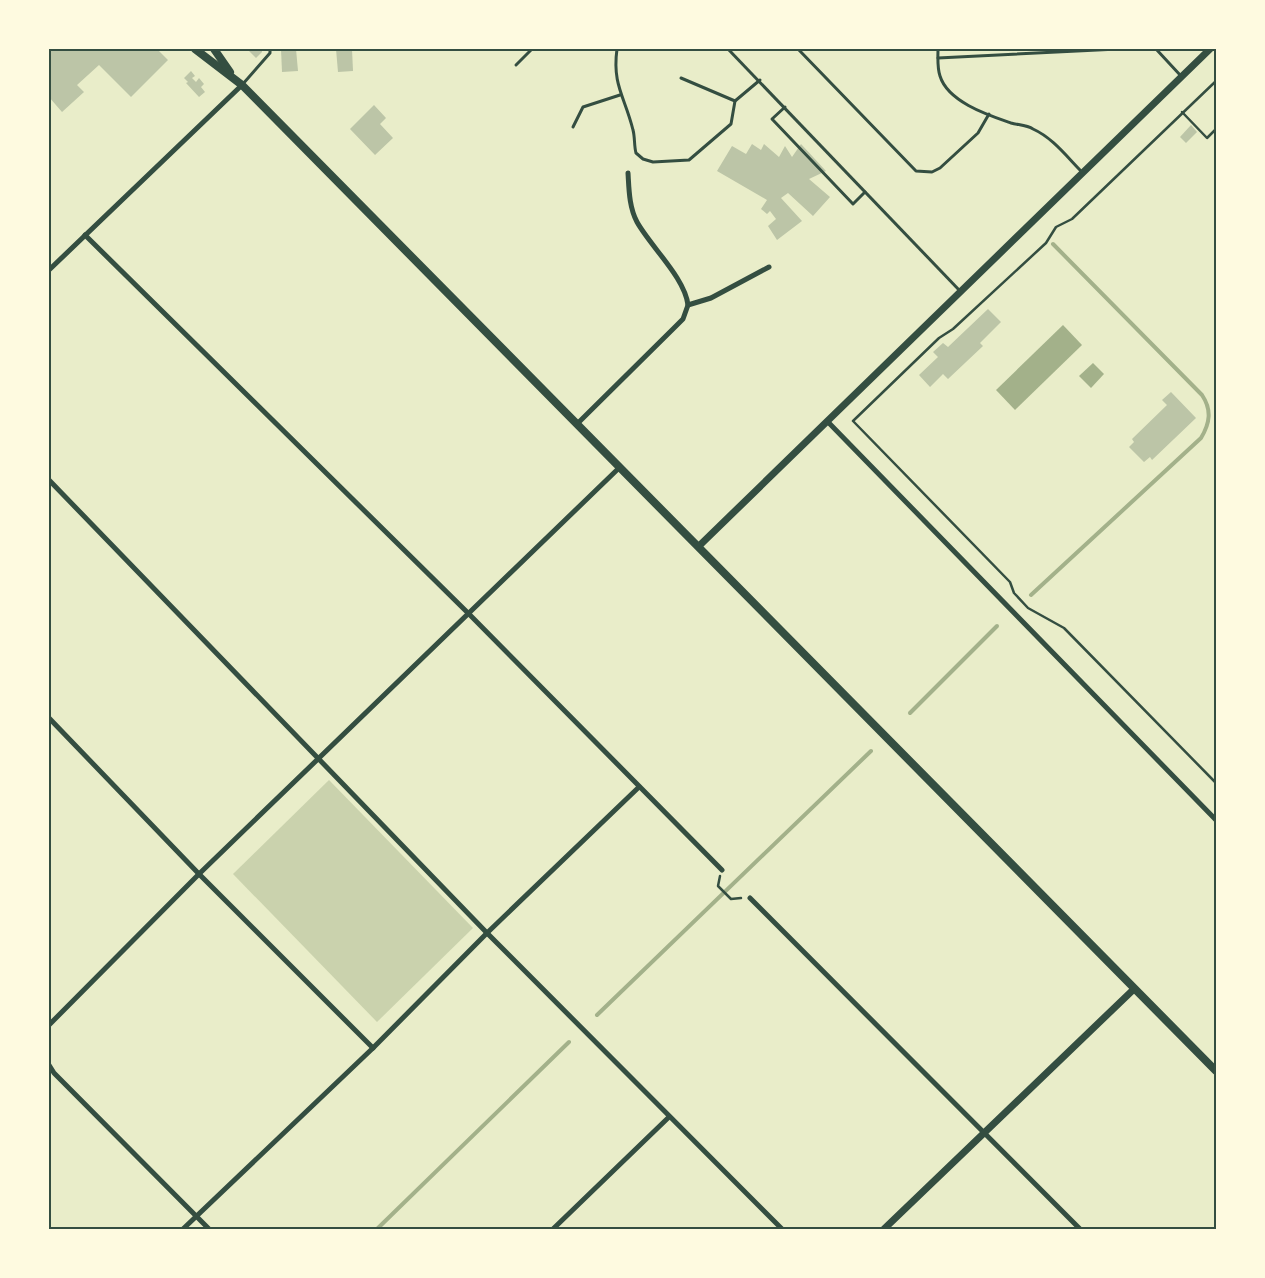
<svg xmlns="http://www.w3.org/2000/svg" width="1265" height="1278" viewBox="0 0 1265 1278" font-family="Barlow,sans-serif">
  <rect width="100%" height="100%" fill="#e9edc9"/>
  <!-- green -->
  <path fill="#cad2ad" d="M 329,780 L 473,928 L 377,1022 L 233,874 Z"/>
  <!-- water -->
  <g fill="#a3b18a">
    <path d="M 1063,325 L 1082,345 L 1015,410 L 996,390 Z"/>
    <path d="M 1093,363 L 1104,374 L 1091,388 L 1079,376 Z"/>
  </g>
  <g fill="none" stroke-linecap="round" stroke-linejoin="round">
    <!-- stream -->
    <g stroke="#a3b18a" stroke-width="4">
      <path d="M 1031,595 L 1201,438 C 1210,423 1212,410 1202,395 L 1053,244"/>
      <path d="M 910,713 L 997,626"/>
      <path d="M 597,1015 L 871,751"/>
      <path d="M 377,1229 L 569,1042"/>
    </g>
  </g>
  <!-- building -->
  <g fill="#bcc5a7">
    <path d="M 49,49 L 157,49 L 168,60 L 131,97 L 99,65 L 77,85 L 84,92 L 62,112 L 49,97 Z"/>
    <path d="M 247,49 L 262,49 L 262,52 L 256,58 Z"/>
    <path d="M 281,49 L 296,49 L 298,71 L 282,72 Z"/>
    <path d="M 336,49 L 352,49 L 353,71 L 338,72 Z"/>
    <path d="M 191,71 L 195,76 L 192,78 L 196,82 L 199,78 L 204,84 L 201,87 L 205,92 L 199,97 L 186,83 L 188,82 L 184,78 Z"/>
    <path d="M 374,105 L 386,118 L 380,124 L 393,138 L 375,155 L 350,129 Z"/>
    <path d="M 1191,125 L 1197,132 L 1186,143 L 1180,137 Z"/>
    <path d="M 752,144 L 761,150 L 764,144 L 779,157 L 785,146 L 792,157 L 801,144 L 826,171 L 809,179 L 830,197 L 813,216 L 788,193 L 781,198 L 802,221 L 777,240 L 768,226 L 776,219 L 770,211 L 767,214 L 761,209 L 767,200 L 717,171 L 732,146 L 746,154 Z"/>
    <path d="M 988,309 L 1001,322 L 980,343 L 983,346 L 948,379 L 943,374 L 930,387 L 919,375 L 938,357 L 933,352 L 943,343 L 948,347 Z"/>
    <path d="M 1171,392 L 1196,418 L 1152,460 L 1150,457 L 1144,462 L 1129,447 L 1134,442 L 1132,439 L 1167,405 L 1162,400 Z"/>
  </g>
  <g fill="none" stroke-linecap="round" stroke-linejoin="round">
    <!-- path -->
    <g stroke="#344e41" stroke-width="2.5">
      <path d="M 1216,81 L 1072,219 L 1056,227 L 1046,243 L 953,329 L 939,338 L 853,421 L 1010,582 L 1014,593 L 1028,608 L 1064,628 L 1216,783"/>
      <path d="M 1182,112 L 1207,138 L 1216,129"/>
      <path d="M 720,876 L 718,886 L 731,899 L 741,898"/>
    </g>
    <!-- service -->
    <g stroke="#344e41" stroke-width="3">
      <path d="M 617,49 C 612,85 625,97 633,130 C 635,137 634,146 636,153 L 643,159 L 653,162 L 689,160 L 731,124 L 735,101 L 760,80"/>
      <path d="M 728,49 L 961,292"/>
      <path d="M 798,49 L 916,171 L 932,172 L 940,168 L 978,133 L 989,114"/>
      <path d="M 938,49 C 938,57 937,67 940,76 C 948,102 988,115 1011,123 C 1018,125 1027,125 1033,129 C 1053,138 1067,157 1082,172"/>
      <path d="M 1156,49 L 1181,76"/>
      <path d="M 938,58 L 1118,49"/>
      <path d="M 516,65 L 532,49"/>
      <path d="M 681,78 L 735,101"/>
      <path d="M 242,85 L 270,53 L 270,49"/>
      <path d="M 785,107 L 772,119 L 853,204 L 865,192"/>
      <path d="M 573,127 L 583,107 L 620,95"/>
    </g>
    <!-- minor -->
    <g stroke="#344e41" stroke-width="5">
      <path d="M 85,235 L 469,614 L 722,870"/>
      <path d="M 49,270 L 242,85"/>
      <path d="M 688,305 L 711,298 L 769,267"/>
      <path d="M 828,422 L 1216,820"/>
      <path d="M 577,424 L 675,327 L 683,319 L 688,305 C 685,278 651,247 637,222 C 629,207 629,189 628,173"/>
      <path d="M 49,480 L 487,933 L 782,1229"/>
      <path d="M 49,718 L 199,874 L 373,1048"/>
      <path d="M 750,898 L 1080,1229"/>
      <path d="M 49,1025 L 199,874 L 620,467"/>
      <path d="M 49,1065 L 54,1073 L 209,1229"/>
      <path d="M 183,1229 L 373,1048 L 487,933 L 639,787"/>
      <path d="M 553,1229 L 669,1117"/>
    </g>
    <!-- tertiary -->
    <g stroke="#344e41" stroke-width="7">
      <path d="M 699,546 L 1210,49"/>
      <path d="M 884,1229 L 1134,989"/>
    </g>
    <!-- secondary -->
    <g stroke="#344e41" stroke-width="8">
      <path d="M 195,49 L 242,85 L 1216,1071"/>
      <path d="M 214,49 L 230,72"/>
    </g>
  </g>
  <!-- border -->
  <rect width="1265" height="1278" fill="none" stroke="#fefae0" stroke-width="100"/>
  <rect x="50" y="50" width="1165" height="1178" fill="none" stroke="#344e41" stroke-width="2"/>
</svg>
